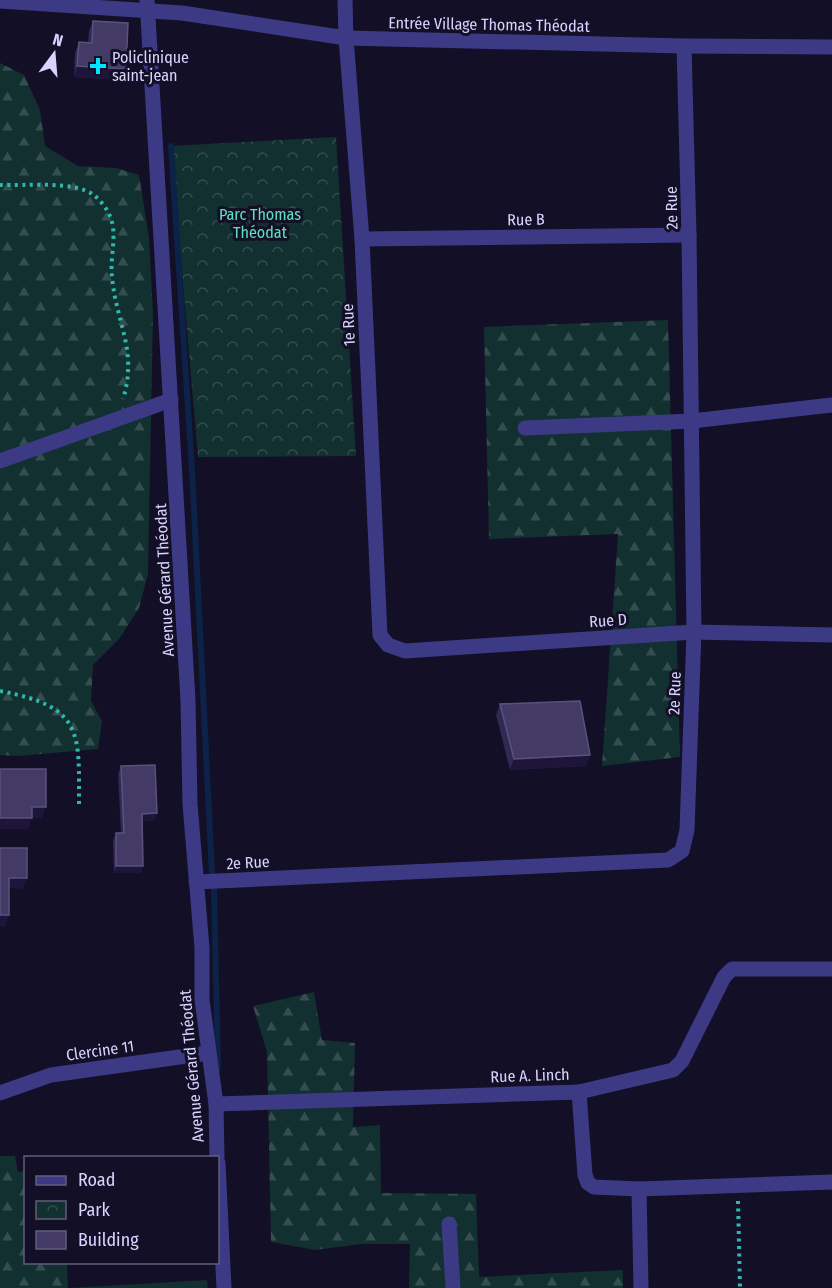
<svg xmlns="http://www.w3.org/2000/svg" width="832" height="1288" viewBox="0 0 832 1288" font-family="'Fira Sans Condensed',sans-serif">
  <defs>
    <pattern id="forest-firs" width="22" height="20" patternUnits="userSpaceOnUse" patternTransform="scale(1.5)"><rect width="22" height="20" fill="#12302f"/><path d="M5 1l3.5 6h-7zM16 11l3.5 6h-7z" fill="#344d4e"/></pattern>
    <pattern id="park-crowns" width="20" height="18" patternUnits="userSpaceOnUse" patternTransform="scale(1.5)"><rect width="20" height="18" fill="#12302f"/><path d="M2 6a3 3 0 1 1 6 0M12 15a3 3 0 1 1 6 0" fill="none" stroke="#344d4e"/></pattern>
  </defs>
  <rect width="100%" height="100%" fill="#130f26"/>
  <!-- grass -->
  <path fill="#12302f" d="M 207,1280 L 208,1288 L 68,1288 Z"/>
  <!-- forest -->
  <g fill="url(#forest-firs)">
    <path d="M 0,63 L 24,75 L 40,110 L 45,146 L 78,166 L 116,168 L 139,175 L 149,237 L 153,313 L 148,574 L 139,608 L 119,639 L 93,665 L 91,701 L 102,721 L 98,749 L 18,756 L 0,755 Z"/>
    <path d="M 668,320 L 680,757 L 602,766 L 618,534 L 489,539 L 484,327 Z"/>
    <path d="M 314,992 L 322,1040 L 355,1043 L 353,1127 L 380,1125 L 381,1193 L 476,1194 L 479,1277 L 623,1270 L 623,1288 L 409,1288 L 410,1244 L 361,1244 L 315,1250 L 271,1242 L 267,1052 L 253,1006 Z"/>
    <path d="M 0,1156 L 15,1156 L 18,1172 L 25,1171 L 26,1262 L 67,1263 L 68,1288 L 0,1288 Z"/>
  </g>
  <!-- park -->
  <path fill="url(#park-crowns)" d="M 336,137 L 356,456 L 198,457 L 171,146 Z"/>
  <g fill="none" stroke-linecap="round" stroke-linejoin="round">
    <!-- stream -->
    <g stroke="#0c2248" stroke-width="6">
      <path d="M 171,146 L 192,470 L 212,874"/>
      <path d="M 214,890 L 218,1069"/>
    </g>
    <!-- path -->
    <g stroke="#2fb8b0" stroke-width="4" stroke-dasharray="3 4.5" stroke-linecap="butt">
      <path d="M 0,185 C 24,186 76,180 95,196 C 104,204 111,214 113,227 C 115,243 110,261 112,277 C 116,322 138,351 123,399"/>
      <path d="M 0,691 C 84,707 79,732 79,808"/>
      <path d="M 738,1201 L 740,1288"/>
    </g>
    <!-- minor -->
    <g stroke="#3d3a85" stroke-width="15">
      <path d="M 147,0 L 188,700 L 190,804 L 202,948 L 202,1000 L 216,1104 L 217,1158"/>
      <path d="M 345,0 L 346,38 L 362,239 L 380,635 L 388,645 L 405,651 L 694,632 L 832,635"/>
      <path d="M 0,1 L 182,13 L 346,38 L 684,46 L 832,47"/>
      <path d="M 362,239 L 689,235"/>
      <path d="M 525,428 L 692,421 L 832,405"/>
      <path d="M 0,461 L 171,400"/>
      <path d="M 196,882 L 668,860 L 682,851 L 687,830 L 694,632 L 689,235 L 684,46"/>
      <path d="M 579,1092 L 673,1070 L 682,1061 L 724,977 L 732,969 L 832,969"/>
      <path d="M 0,1093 L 51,1075 L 208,1053"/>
      <path d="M 216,1104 L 579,1092 L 585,1175 L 588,1183 L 594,1187 L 639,1189 L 832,1182"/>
      <path d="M 218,1163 L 224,1288"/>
      <path d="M 639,1189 L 641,1288"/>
      <path d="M 449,1224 L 453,1288"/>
    </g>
  </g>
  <!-- wall -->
  <g fill="#312854">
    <path d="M 93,21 L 126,69 L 122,80 L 74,77 L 75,53 L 79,42 L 88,43 L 89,31 Z"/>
    <path d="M 500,704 L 590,755 L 586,766 L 510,770 L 496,715 Z"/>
    <path d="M 121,766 L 157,813 L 154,821 L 142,821 L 143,866 L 141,873 L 114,873 L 113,841 L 116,833 L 121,833 L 118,774 Z"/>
  </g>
  <!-- shaded-wall -->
  <g fill="#1d163a">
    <path d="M 77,66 L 126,69 L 122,80 L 74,77 Z"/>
    <path d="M 590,755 L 586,766 L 510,770 L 514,759 Z"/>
    <path d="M 32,807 L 46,807 L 42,818 L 28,818 Z"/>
    <path d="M 157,813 L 154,821 L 140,821 L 142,814 Z"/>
    <path d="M 0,818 L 32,818 L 28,829 L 0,829 Z"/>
    <path d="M 116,866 L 143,866 L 141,873 L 114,873 Z"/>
    <path d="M 9,878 L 27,878 L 23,889 L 5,888 Z"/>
    <path d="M 0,915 L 9,915 L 5,926 L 0,926 Z"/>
  </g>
  <!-- building -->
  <g fill="#433a66" stroke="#5a527e" stroke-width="1.5">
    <path d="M 93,21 L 128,23 L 126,69 L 77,66 L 79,42 L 92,43 Z"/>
    <path d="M 580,701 L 590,755 L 514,759 L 500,704 Z"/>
    <path d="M 155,765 L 157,813 L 142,814 L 143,866 L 116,866 L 116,833 L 124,833 L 121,766 Z"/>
    <path d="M 0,769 L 46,769 L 46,807 L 32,807 L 32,818 L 0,818 Z"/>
    <path d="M 0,848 L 27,848 L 27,878 L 9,878 L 9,915 L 0,915 Z"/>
  </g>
  <!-- markers -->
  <path fill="#00e5ff" stroke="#130f26" stroke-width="2" d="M95 57h6v6h6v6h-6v6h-6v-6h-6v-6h6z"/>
  <g text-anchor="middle" stroke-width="6" stroke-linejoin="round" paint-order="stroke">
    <!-- street labels -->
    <g font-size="16" fill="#d9d4ff" stroke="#130f26">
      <text transform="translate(489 24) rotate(1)" y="6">Entrée Village Thomas Théodat</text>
      <text transform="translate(671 208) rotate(-91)" y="6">2e Rue</text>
      <text transform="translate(526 219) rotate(-1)" y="6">Rue B</text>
      <text transform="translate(348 325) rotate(-93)" y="6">1e Rue</text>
      <text transform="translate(164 580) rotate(-93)" y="6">Avenue Gérard Théodat</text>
      <text transform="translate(608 620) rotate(-4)" y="6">Rue D</text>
      <text transform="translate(674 693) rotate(-88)" y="6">2e Rue</text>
      <text transform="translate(248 862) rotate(-3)" y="6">2e Rue</text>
      <text transform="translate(100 1050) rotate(-8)" y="6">Clercine 11</text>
      <text transform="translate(191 1066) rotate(-95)" y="6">Avenue Gérard Théodat</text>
      <text transform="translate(530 1075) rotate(-2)" y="6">Rue A. Linch</text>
    </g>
    <!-- poi labels -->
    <g font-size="16" fill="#d9d4ff" stroke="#130f26" text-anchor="start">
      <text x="112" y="63">Policlinique<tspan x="112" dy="18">saint-jean</tspan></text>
    </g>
    <!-- park labels -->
    <g font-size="16" fill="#5fe0c0" stroke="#130f26">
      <text x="260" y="220">Parc Thomas<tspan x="260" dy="18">Théodat</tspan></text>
    </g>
  </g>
  <!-- legend -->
  <rect x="24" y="1156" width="195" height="108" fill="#130f26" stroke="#625e7d" stroke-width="1.5"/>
  <rect x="36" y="1176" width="30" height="9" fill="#3d3a85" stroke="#625e7d" stroke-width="1.5"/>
  <text x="78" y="1186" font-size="18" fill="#d9d4ff">Road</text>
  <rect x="36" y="1201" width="30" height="18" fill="url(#park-crowns)" stroke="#625e7d" stroke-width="1.5"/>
  <text x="78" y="1216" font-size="18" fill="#d9d4ff">Park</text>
  <rect x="36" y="1231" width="30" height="18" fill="#433a66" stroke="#625e7d" stroke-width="1.5"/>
  <text x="78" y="1246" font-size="18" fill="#d9d4ff">Building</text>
  <!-- north arrow -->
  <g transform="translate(54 54) rotate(16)" stroke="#130f26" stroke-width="4.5" paint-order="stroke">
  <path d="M0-4.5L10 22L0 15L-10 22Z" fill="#d9d4ff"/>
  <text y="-9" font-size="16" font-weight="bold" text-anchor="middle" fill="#d9d4ff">N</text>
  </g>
</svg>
